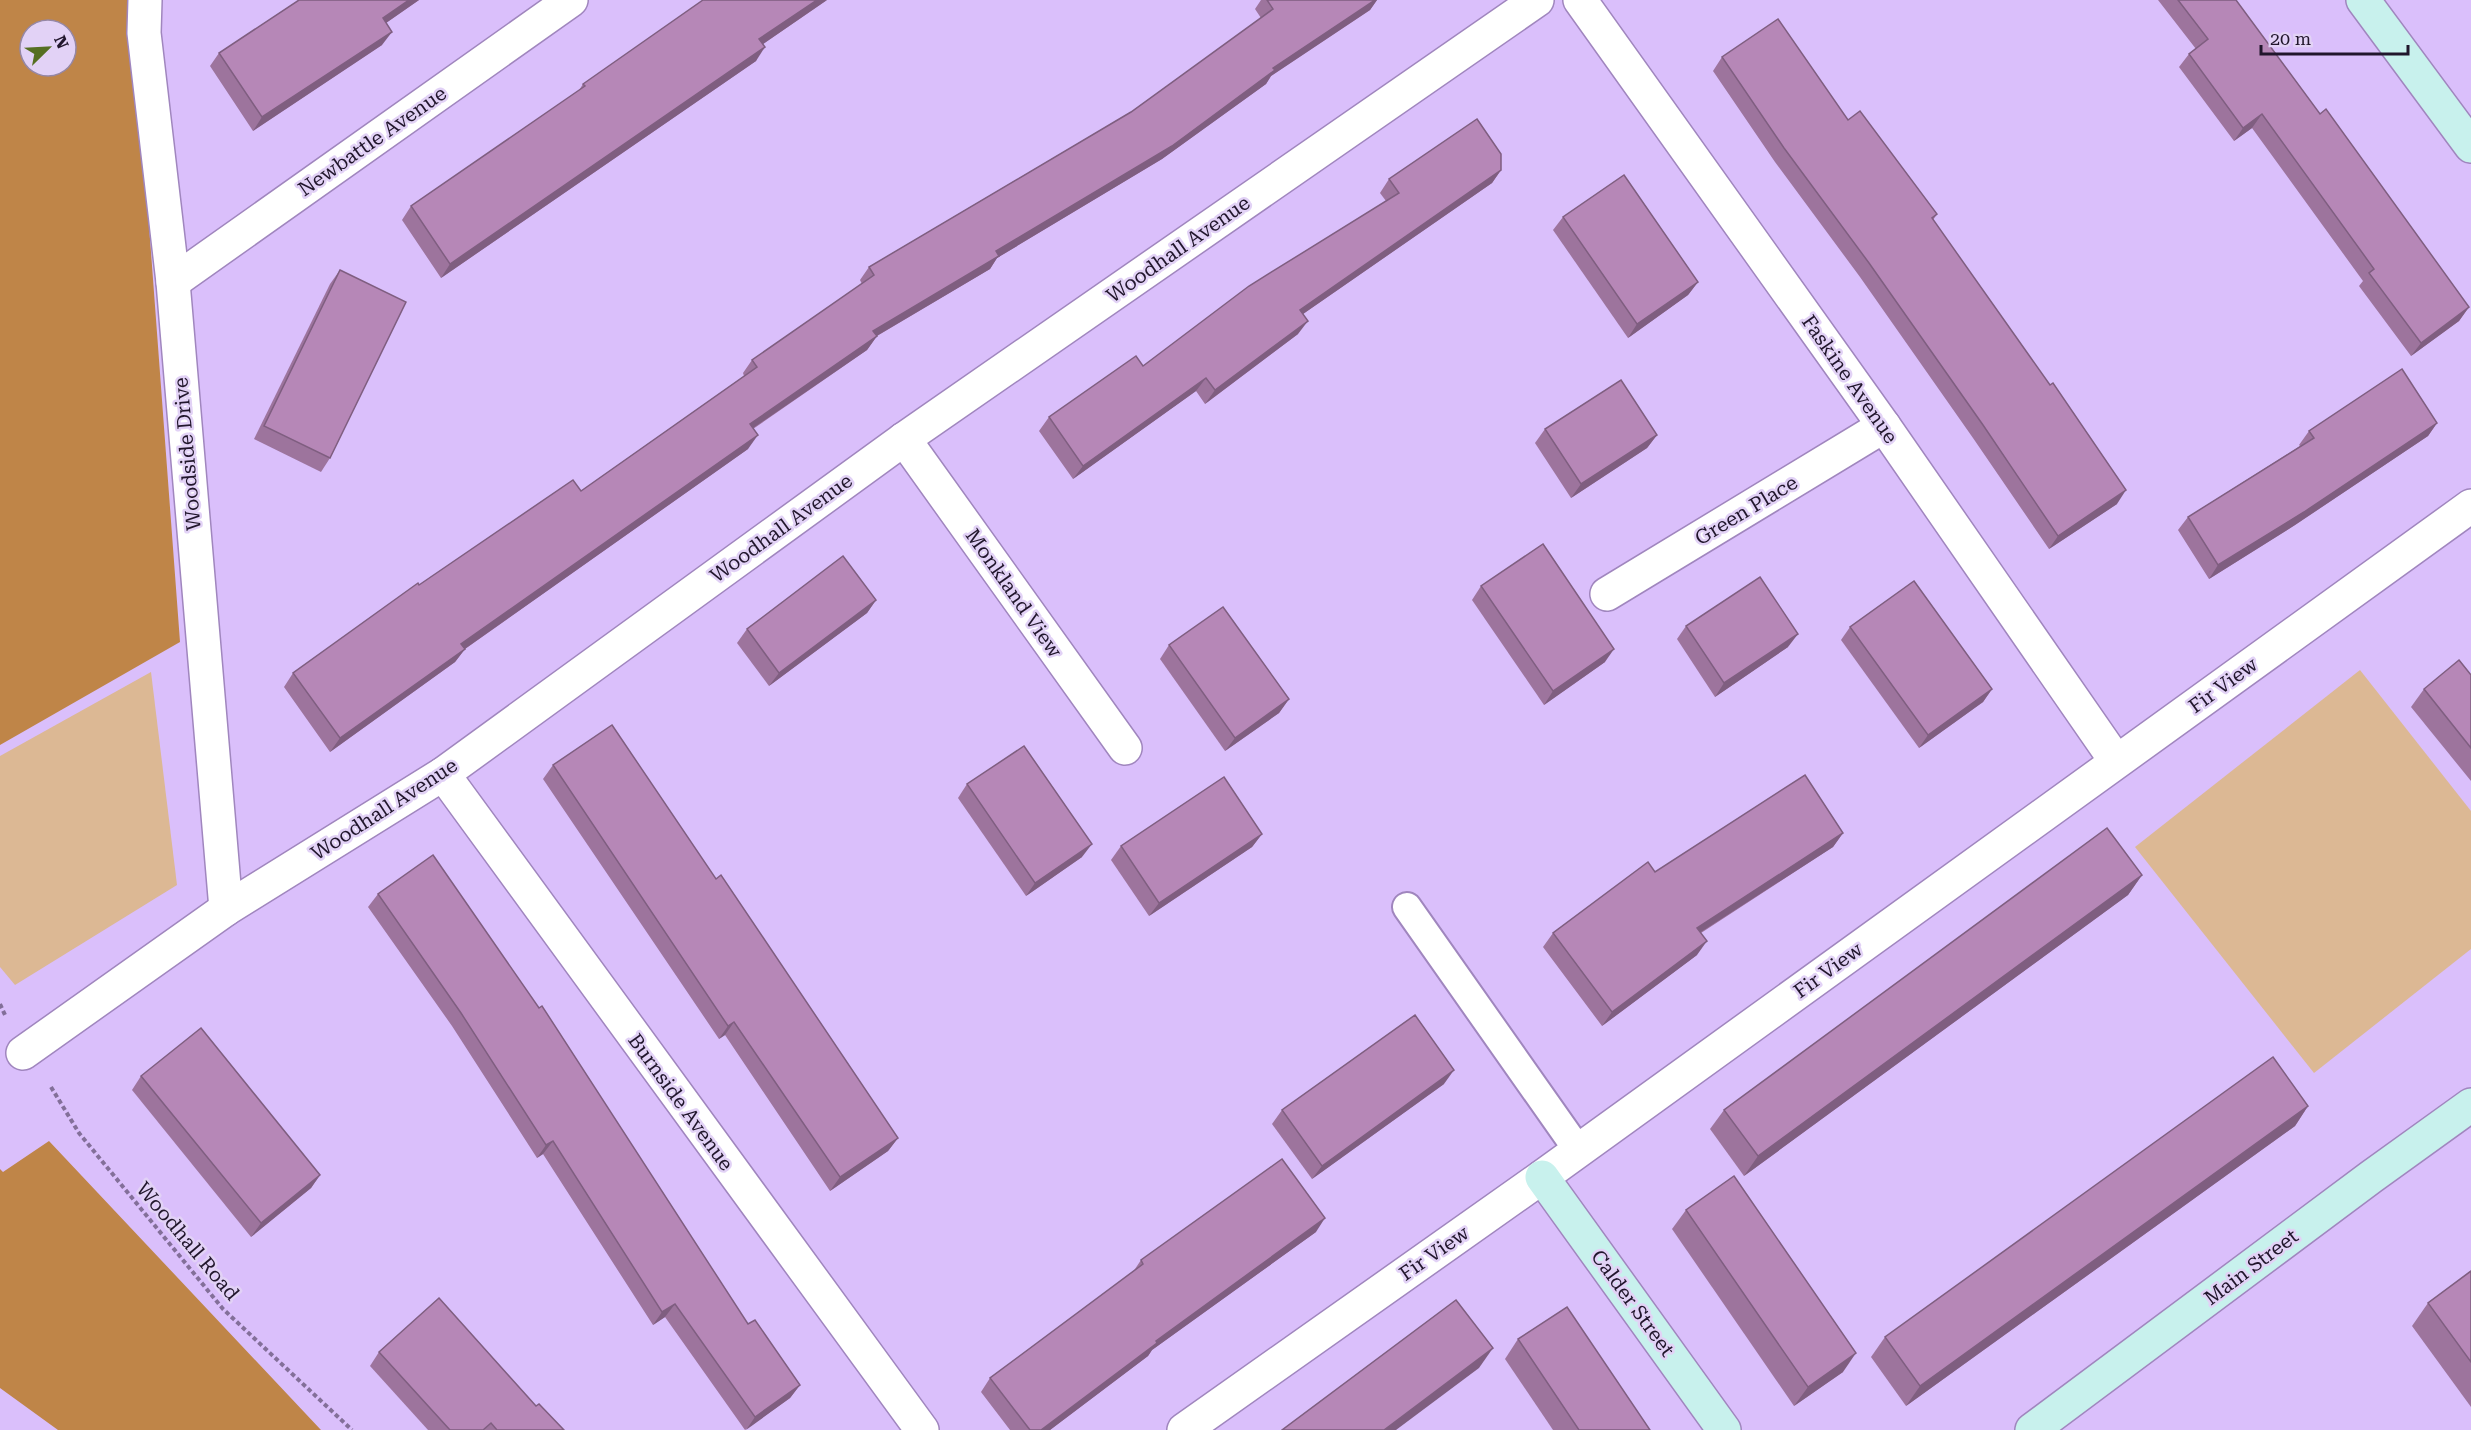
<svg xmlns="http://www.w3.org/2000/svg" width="2471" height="1430" viewBox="0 0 2471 1430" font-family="'Roboto Serif',serif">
  <rect width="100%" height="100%" fill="#dabffb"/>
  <!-- green -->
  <g fill="#dcb894">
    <path d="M 2360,670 L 2471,811 L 2471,949 L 2314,1073 L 2135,847 Z"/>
    <path d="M 151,672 L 177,885 L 15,985 L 0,967 L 0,756 Z"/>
  </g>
  <!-- forest -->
  <g fill="#bf8548" fill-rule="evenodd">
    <path d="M 0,0 L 135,0 L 135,37 L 180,642 L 0,745 ZM 30,30 L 66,30 L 66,66 L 30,66 Z"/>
    <path d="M 49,1141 L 321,1430 L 58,1430 L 0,1388 L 0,1169 L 3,1172 Z"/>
  </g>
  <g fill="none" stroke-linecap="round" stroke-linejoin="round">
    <defs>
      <path id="lane" d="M 1407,907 L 1578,1150"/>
      <g id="street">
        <path d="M 145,0 L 144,33 L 173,282 L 226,909"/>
        <path d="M 1580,0 L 1884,426 L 2116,761"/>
        <path d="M 173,282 L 571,0"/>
        <path d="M 904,439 L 1125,748"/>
        <path d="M 1607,594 L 1884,426"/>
        <path d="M 443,774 L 922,1430"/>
        <path d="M 23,1053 L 226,909 L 443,774 L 904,439 L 1537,0"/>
        <path d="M 1184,1430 L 1542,1177 L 2471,506"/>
      </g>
      <g id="secondary">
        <path d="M 2363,0 L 2471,146"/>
        <path d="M 1542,1177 L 1724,1430"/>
        <path d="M 2032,1430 L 2371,1177 L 2471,1105"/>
      </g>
    </defs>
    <!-- lane casing -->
    <use href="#lane" stroke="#a086be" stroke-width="32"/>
    <!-- street casing -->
    <use href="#street" stroke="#a086be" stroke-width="36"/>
    <!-- secondary casing -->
    <use href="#secondary" stroke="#a086be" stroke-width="36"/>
    <!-- path -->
    <g stroke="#836f99" stroke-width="4" stroke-dasharray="4.5 3" stroke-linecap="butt">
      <path d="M 0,1004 L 5,1015"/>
      <path d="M 51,1087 L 79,1133 L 223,1309 L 352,1430"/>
    </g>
    <!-- lane -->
    <use href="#lane" stroke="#fff" stroke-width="28"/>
    <!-- street -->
    <use href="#street" stroke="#fff" stroke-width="33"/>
    <!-- secondary -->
    <use href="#secondary" stroke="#c8f1ed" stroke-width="33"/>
  </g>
  <!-- wall -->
  <g fill="#9d749d">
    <path d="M 299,0 L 419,0 L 386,23 L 382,45 L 253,131 L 210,66 L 219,53 Z"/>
    <path d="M 827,0 L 763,44 L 756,61 L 441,278 L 402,220 L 411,206 L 578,92 L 583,84 Z"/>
    <path d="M 1261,0 L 1377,0 L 1370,10 L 1271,76 L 1266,84 L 1162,159 L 997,258 L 990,269 L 877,336 L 867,350 L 753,429 L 748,449 L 465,649 L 455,662 L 330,752 L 284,687 L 293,673 L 419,585 L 581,491 L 744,376 L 743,373 L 752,360 L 862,284 L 860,280 L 869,267 L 1131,112 L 1261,18 L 1255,9 Z"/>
    <path d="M 2158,0 L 2236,0 L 2320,114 L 2469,307 L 2459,321 L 2411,356 L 2359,286 L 2363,281 L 2252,128 L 2234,141 L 2179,67 L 2189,54 L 2196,49 Z"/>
    <path d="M 1722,57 L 1848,120 L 1937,214 L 1933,220 L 2117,504 L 2049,549 L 1973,438 L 1860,277 L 1775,162 L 1713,71 Z"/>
    <path d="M 1501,170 L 1492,183 L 1303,314 L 1298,334 L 1205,404 L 1196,391 L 1073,479 L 1039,431 L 1049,417 L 1143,366 L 1386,201 L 1380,193 L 1389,179 Z"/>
    <path d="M 1563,217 L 1698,282 L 1688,295 L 1628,338 L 1553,230 Z"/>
    <path d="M 340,270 L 330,458 L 321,472 L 254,439 L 330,284 Z"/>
    <path d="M 2437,423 L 2428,436 L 2295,525 L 2209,579 L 2178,530 L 2188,517 L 2300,446 L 2299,445 L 2309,431 Z"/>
    <path d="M 1545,429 L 1657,435 L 1647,448 L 1571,498 L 1535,443 Z"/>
    <path d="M 1481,586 L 1605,662 L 1544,705 L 1472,600 Z"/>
    <path d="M 876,600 L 867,613 L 769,686 L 737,643 L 747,629 Z"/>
    <path d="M 1686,626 L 1788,647 L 1715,697 L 1677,639 Z"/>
    <path d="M 1850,627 L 1992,689 L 1983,702 L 1919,748 L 1841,640 Z"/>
    <path d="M 1169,645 L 1289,699 L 1279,713 L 1225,751 L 1160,659 Z"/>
    <path d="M 2471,675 L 2471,781 L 2411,707 L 2424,689 Z"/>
    <path d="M 553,765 L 716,879 L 898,1138 L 888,1151 L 830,1191 L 725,1035 L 719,1039 L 543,779 Z"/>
    <path d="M 967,784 L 1082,857 L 1026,896 L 958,798 Z"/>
    <path d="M 1843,833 L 1833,847 L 1701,933 L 1697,955 L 1602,1026 L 1543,947 L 1553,933 L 1655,872 Z"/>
    <path d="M 1262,834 L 1252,847 L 1149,916 L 1111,860 L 1121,846 Z"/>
    <path d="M 2142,875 L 2128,895 L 1744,1176 L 1710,1129 L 1724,1110 Z"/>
    <path d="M 378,894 L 800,1385 L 790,1398 L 745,1430 L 665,1317 L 653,1325 L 543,1154 L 537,1158 L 452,1026 L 368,907 Z"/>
    <path d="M 141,1076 L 320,1175 L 311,1188 L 251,1237 L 132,1090 Z"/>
    <path d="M 1444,1084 L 1312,1179 L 1272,1124 L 1282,1110 Z"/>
    <path d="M 2308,1106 L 2295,1126 L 1906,1406 L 1871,1357 L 1885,1337 Z"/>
    <path d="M 1686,1210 L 1843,1372 L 1794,1406 L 1672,1229 Z"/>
    <path d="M 1316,1232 L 1152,1350 L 1148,1356 L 1050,1430 L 1010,1430 L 981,1392 L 990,1378 L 1133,1272 L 1141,1260 Z"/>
    <path d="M 2471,1271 L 2471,1407 L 2412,1326 L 2428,1303 Z"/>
    <path d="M 1518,1339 L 1650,1430 L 1553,1430 L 1505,1359 Z"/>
    <path d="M 379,1352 L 536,1406 L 564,1430 L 428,1430 L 370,1366 Z"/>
  </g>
  <!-- shaded-wall -->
  <g fill="#7f5e80">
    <path d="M 409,0 L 419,0 L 373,32 L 383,18 Z"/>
    <path d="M 817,0 L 827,0 L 750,53 L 759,39 Z"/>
    <path d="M 1375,0 L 1377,0 L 1370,10 L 1271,76 L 1266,84 L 1162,159 L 997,258 L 990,269 L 863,344 L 873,331 L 996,251 Z"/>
    <path d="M 392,32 L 382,45 L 253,131 L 262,117 Z"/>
    <path d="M 765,47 L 756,61 L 441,278 L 450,264 Z"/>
    <path d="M 2262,114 L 2252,128 L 2234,141 L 2243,128 Z"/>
    <path d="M 1501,170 L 1492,183 L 1290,323 L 1300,310 Z"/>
    <path d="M 1698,282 L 1688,295 L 1628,338 L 1637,324 Z"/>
    <path d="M 2469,307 L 2459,321 L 2411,356 L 2421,343 Z"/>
    <path d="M 1308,321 L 1298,334 L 1205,404 L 1215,390 Z"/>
    <path d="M 877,336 L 867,350 L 740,437 L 750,424 Z"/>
    <path d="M 1206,378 L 1196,391 L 1073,479 L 1083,466 Z"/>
    <path d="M 2437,423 L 2428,436 L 2295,525 L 2209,579 L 2218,565 Z"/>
    <path d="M 758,435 L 748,449 L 452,658 L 461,644 Z"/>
    <path d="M 1657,435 L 1647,448 L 1571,498 L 1581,484 Z"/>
    <path d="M 2126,490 L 2117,504 L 2049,549 L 2058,536 Z"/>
    <path d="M 876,600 L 867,613 L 769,686 L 779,673 Z"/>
    <path d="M 1798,634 L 1788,647 L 1715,697 L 1724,683 Z"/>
    <path d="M 465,649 L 455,662 L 330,752 L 340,738 Z"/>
    <path d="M 1614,649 L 1605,662 L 1544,705 L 1553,691 Z"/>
    <path d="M 1992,689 L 1983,702 L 1919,748 L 1928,735 Z"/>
    <path d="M 1289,699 L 1279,713 L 1225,751 L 1235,738 Z"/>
    <path d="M 1843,833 L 1833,847 L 1687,941 L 1697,928 Z"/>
    <path d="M 1262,834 L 1252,847 L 1149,916 L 1159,903 Z"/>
    <path d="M 1092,844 L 1082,857 L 1026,896 L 1035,883 Z"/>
    <path d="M 2142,875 L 2128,895 L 1744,1176 L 1758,1156 Z"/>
    <path d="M 1707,941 L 1697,955 L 1602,1026 L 1612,1012 Z"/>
    <path d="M 734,1022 L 725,1035 L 719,1039 L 728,1026 Z"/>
    <path d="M 1454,1070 L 1444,1084 L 1312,1179 L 1322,1166 Z"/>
    <path d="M 2308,1106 L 2295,1126 L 1906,1406 L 1920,1386 Z"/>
    <path d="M 898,1138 L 888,1151 L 830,1191 L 840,1177 Z"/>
    <path d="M 553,1141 L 543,1154 L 537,1158 L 546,1145 Z"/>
    <path d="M 320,1175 L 311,1188 L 251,1237 L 261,1223 Z"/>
    <path d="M 1325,1218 L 1316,1232 L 1152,1350 L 1148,1356 L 1050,1430 L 1041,1430 L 1156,1341 Z"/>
    <path d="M 675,1304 L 665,1317 L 653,1325 L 662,1312 Z"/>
    <path d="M 1493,1348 L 1479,1368 L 1396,1430 L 1384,1430 Z"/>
    <path d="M 1856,1353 L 1843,1372 L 1794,1406 L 1808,1387 Z"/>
    <path d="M 800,1385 L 790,1398 L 746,1430 L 755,1417 Z"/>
  </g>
  <!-- building -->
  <g fill="#b687b7" stroke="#7f5e80" stroke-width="1.5">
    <path d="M 299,0 L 409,0 L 383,18 L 392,32 L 262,117 L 219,53 Z"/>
    <path d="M 703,0 L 817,0 L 759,39 L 765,47 L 450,264 L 411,206 L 585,86 L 583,84 Z"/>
    <path d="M 1267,0 L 1375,0 L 1273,68 L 1275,70 L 1172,146 L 996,251 L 999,256 L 873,331 L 877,336 L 750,424 L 758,435 L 461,644 L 465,649 L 340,738 L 293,673 L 418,583 L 419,585 L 573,480 L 581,491 L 757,367 L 752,360 L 874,275 L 869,267 L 1131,112 L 1273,9 Z"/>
    <path d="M 2178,0 L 2236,0 L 2320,114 L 2326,109 L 2469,307 L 2421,343 L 2369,273 L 2374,269 L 2262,114 L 2243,128 L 2189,54 L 2208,39 Z"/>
    <path d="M 1778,19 L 1848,120 L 1860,111 L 1937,214 L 1932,218 L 2050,385 L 2053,383 L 2126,490 L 2058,536 L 1983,425 L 1869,263 L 1784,148 L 1722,57 Z"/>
    <path d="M 1477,119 L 1501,154 L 1501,170 L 1300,310 L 1308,321 L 1215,390 L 1206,378 L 1083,466 L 1049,417 L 1136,356 L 1143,366 L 1249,286 L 1399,193 L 1389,179 Z"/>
    <path d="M 1624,175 L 1698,282 L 1637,324 L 1563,217 Z"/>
    <path d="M 340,270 L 406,302 L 330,458 L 264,426 Z"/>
    <path d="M 2402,369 L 2437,423 L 2304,512 L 2218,565 L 2188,517 L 2314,438 L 2309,431 Z"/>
    <path d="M 1621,380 L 1657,435 L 1581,484 L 1545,429 Z"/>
    <path d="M 1543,544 L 1614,649 L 1553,691 L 1481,586 Z"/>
    <path d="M 843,556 L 876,600 L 779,673 L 747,629 Z"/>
    <path d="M 1760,577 L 1798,634 L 1724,683 L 1686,626 Z"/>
    <path d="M 1914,581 L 1992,689 L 1928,735 L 1850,627 Z"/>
    <path d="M 1223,607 L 1289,699 L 1235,738 L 1169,645 Z"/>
    <path d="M 2459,660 L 2471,675 L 2471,748 L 2424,689 Z"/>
    <path d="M 612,725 L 716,879 L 721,875 L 898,1138 L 840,1177 L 734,1022 L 728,1026 L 553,765 Z"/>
    <path d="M 1024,746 L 1092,844 L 1035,883 L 967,784 Z"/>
    <path d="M 1805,775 L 1843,833 L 1697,928 L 1707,941 L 1612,1012 L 1553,933 L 1648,862 L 1655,872 Z"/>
    <path d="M 1224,777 L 1262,834 L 1159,903 L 1121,846 Z"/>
    <path d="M 2107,828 L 2142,875 L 1758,1156 L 1724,1110 Z"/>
    <path d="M 433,855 L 539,1008 L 542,1006 L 748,1324 L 755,1320 L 800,1385 L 755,1417 L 675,1304 L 662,1312 L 553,1141 L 546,1145 L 461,1013 L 378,894 Z"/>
    <path d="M 1415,1015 L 1454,1070 L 1322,1166 L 1282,1110 Z"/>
    <path d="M 201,1028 L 320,1175 L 261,1223 L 141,1076 Z"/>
    <path d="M 2273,1057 L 2308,1106 L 1920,1386 L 1885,1337 Z"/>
    <path d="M 1282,1159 L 1325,1218 L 1156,1341 L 1157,1343 L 1041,1430 L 1030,1430 L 990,1378 L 1143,1264 L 1141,1260 Z"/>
    <path d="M 1734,1176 L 1856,1353 L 1808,1387 L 1686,1210 Z"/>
    <path d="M 2471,1271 L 2471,1362 L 2428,1303 Z"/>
    <path d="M 439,1298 L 536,1406 L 539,1404 L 564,1430 L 497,1430 L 491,1423 L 483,1430 L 450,1430 L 379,1352 Z"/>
    <path d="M 1456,1300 L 1493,1348 L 1384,1430 L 1282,1430 Z"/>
    <path d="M 1567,1307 L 1650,1430 L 1579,1430 L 1518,1339 Z"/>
  </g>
  <g text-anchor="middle" stroke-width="5" stroke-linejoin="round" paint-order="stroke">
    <!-- street labels -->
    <g font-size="20" fill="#21162c" stroke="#e2d2f6">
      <text transform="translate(372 141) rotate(-35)" y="7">Newbattle Avenue</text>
      <text transform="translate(1178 249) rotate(-35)" y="7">Woodhall Avenue</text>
      <text transform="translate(1850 379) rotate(55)" y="7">Faskine Avenue</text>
      <text transform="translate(187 454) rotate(-95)" y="7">Woodside Drive</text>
      <text transform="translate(1746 510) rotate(-31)" y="7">Green Place</text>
      <text transform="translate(781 528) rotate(-36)" y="7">Woodhall Avenue</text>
      <text transform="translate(1014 593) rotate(55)" y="7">Monkland View</text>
      <text transform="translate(2223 685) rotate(-36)" y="7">Fir View</text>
      <text transform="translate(384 809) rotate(-33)" y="7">Woodhall Avenue</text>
      <text transform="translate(1828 970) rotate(-36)" y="7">Fir View</text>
      <text transform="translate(681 1102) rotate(54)" y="7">Burnside Avenue</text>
      <text transform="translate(188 1241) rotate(50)" y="7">Woodhall Road</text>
      <text transform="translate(1434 1253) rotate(-35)" y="7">Fir View</text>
      <text transform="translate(2251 1267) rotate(-37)" y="7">Main Street</text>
      <text transform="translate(1633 1303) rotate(54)" y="7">Calder Street</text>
    </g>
  </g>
  <!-- north arrow -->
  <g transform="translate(48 48) rotate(66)"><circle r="28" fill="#e2d2f6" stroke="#9587a5" stroke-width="1.5"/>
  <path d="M0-4.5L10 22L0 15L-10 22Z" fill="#566f22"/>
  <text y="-9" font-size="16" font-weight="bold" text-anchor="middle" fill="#21162c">N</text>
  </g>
  <!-- scale -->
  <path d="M2261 45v9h147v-9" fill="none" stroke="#21162c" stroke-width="3"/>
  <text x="2270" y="45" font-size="18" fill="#21162c" stroke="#e2d2f6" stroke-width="4.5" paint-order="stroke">20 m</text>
</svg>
